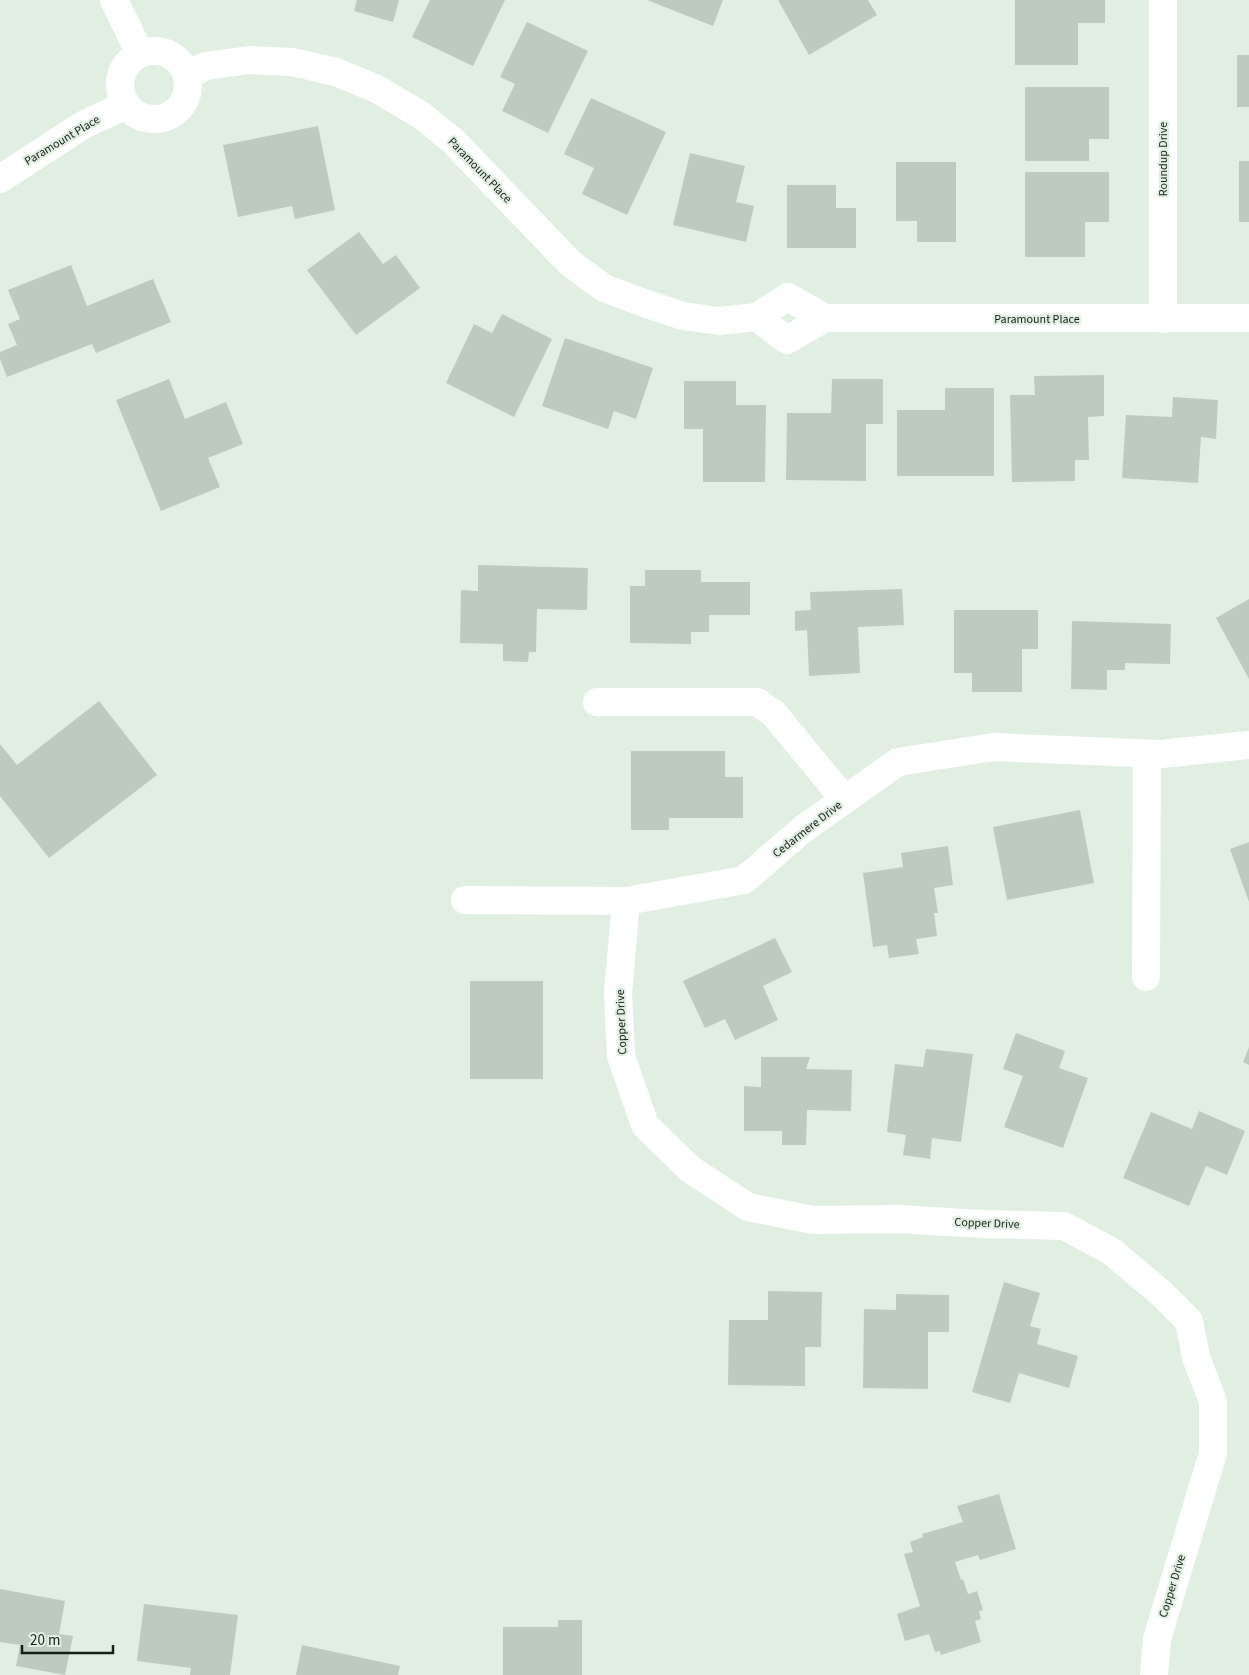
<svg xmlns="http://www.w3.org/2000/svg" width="1249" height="1675" viewBox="0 0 1249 1675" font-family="'Source Sans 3',sans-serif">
  <rect width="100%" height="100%" fill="#e1efe2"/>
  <!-- building -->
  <g fill="#bdcbbe">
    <path d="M 357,0 L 399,0 L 393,22 L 354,11 Z"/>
    <path d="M 430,0 L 505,0 L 473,66 L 412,37 Z"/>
    <path d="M 647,0 L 723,0 L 713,26 Z"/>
    <path d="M 778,0 L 868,0 L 877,15 L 809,55 Z"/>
    <path d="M 1015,0 L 1105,0 L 1105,23 L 1078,23 L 1078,65 L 1015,65 Z"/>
    <path d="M 527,22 L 588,51 L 548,133 L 502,111 L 515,84 L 500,77 Z"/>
    <rect x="1237" y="55" width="12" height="52"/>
    <path d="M 1025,87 L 1109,87 L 1109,139 L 1089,139 L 1089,161 L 1025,161 Z"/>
    <path d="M 591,98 L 666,132 L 627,215 L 582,194 L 594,168 L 564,154 Z"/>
    <path d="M 318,126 L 335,210 L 295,219 L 292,206 L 238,217 L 223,145 Z"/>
    <path d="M 690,153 L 745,166 L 736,202 L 754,206 L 746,242 L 673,225 Z"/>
    <rect x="1239" y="161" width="10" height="61"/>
    <path d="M 896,162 L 956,162 L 956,242 L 917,242 L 917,221 L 896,221 Z"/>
    <path d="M 1025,172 L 1109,172 L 1109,222 L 1085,222 L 1085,257 L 1025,257 Z"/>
    <path d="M 787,185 L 836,185 L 836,208 L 856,208 L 856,248 L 787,248 Z"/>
    <path d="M 359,232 L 383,264 L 396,255 L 420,288 L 356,335 L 307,270 Z"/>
    <path d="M 71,265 L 87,306 L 153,279 L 171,322 L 96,353 L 92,344 L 7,377 L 0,359 L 0,352 L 17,345 L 8,324 L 20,319 L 8,290 Z"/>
    <path d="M 502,314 L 552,339 L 514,417 L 446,383 L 474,324 L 492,333 Z"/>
    <path d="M 565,338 L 653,368 L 636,419 L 614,411 L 608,429 L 542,406 Z"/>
    <path d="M 1104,375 L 1104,416 L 1088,417 L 1089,460 L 1075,460 L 1075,481 L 1012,482 L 1010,395 L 1035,395 L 1034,376 Z"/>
    <path d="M 169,379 L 185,419 L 226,402 L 243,444 L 208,458 L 220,487 L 161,511 L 116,400 Z"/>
    <path d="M 832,379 L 883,379 L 883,424 L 866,424 L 866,481 L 786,480 L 787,413 L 831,413 Z"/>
    <path d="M 684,381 L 736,381 L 736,405 L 766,405 L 765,482 L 703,482 L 703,429 L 684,429 Z"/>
    <path d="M 945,388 L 994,388 L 994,476 L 897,476 L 897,410 L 945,410 Z"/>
    <path d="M 1173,397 L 1218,400 L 1216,439 L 1201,437 L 1198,483 L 1122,478 L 1126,415 L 1172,417 Z"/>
    <path d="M 478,565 L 588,568 L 587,610 L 537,609 L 536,652 L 529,652 L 528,662 L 503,661 L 503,644 L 460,643 L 461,590 L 478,591 Z"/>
    <path d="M 645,570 L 701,570 L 701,582 L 750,582 L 750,615 L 709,615 L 709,632 L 691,632 L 691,644 L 630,643 L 630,586 L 645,586 Z"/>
    <path d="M 902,589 L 904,625 L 858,627 L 860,673 L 809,676 L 807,630 L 795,631 L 795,611 L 811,610 L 810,592 Z"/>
    <path d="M 1249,599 L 1249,679 L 1216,618 Z"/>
    <path d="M 954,610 L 1038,610 L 1038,649 L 1022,649 L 1022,692 L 972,692 L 972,673 L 954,673 Z"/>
    <path d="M 1072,621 L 1171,624 L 1170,664 L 1125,663 L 1125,670 L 1107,670 L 1107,690 L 1071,689 Z"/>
    <path d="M 99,701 L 157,775 L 49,858 L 0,796 L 0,744 L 17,765 Z"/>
    <path d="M 631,751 L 725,751 L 725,777 L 743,777 L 743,818 L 669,818 L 669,830 L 631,830 Z"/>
    <path d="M 1080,810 L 1094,883 L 1007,900 L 993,827 Z"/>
    <path d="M 1249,842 L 1249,902 L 1230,849 Z"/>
    <path d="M 948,846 L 953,885 L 934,888 L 938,913 L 934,913 L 937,936 L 916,939 L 919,954 L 889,958 L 887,945 L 873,947 L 863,873 L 903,867 L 901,853 Z"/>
    <path d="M 775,938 L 792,972 L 763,986 L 778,1020 L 735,1040 L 725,1019 L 705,1028 L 683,981 Z"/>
    <rect x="470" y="981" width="73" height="98"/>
    <path d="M 1016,1033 L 1065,1051 L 1059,1068 L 1088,1078 L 1063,1148 L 1004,1127 L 1023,1076 L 1003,1069 Z"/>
    <path d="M 1249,1047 L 1249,1065 L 1243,1062 Z"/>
    <path d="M 926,1049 L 973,1054 L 961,1142 L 932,1138 L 930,1159 L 903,1155 L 906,1135 L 887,1132 L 895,1064 L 923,1067 Z"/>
    <path d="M 761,1057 L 810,1057 L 806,1069 L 852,1070 L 851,1111 L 807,1110 L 806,1145 L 782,1145 L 782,1131 L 744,1131 L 744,1086 L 761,1087 Z"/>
    <path d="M 1199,1111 L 1245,1131 L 1227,1175 L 1206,1166 L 1189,1206 L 1123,1178 L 1151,1112 L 1192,1129 Z"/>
    <path d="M 1004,1282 L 1040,1293 L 1030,1326 L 1041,1329 L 1037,1344 L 1078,1356 L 1069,1388 L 1019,1373 L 1010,1403 L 972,1392 Z"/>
    <path d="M 768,1291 L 822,1292 L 821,1347 L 805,1347 L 805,1386 L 728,1385 L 729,1320 L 768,1320 Z"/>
    <path d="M 896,1294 L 949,1295 L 949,1332 L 928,1332 L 928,1389 L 863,1388 L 864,1309 L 896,1310 Z"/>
    <path d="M 999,1494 L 1016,1549 L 980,1560 L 978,1555 L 955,1562 L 961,1580 L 963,1579 L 968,1594 L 977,1591 L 983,1610 L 979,1611 L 981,1619 L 975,1621 L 981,1642 L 941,1655 L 940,1651 L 935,1652 L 929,1634 L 905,1641 L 897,1614 L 920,1606 L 904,1554 L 913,1552 L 910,1542 L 923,1537 L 922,1534 L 963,1522 L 957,1506 Z"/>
    <path d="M 0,1589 L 65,1601 L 59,1634 L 73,1636 L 65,1675 L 16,1666 L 20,1645 L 0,1642 Z"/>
    <path d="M 144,1604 L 238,1615 L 230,1675 L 190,1675 L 191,1668 L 137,1661 Z"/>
    <path d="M 558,1620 L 582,1620 L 582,1675 L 503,1675 L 503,1627 L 558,1627 Z"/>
    <path d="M 302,1645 L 400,1666 L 398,1675 L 296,1675 Z"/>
  </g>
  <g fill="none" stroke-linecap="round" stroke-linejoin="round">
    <!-- minor -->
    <g stroke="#fff" stroke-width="28">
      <path d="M 114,0 L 140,54"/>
      <path d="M 1163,0 L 1163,319"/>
      <circle cx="154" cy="85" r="34"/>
      <path d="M 187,75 L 206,66 L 249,60 L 292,62 L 336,72 L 377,89 L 421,115 L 453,141 L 570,263 L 604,288 L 644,303 L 683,316 L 719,321 L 756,317 L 788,297 L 825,318 L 1249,318"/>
      <path d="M 0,179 L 83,125 L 126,105"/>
      <path d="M 756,317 L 787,340 L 825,318"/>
      <path d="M 597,702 L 757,702 L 774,714 L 845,800"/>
      <path d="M 465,900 L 626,901 L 744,880 L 803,829 L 898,762 L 993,747 L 1161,754 L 1249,745"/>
      <path d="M 626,901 L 618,993 L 621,1056 L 645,1125 L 690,1169 L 748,1207 L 813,1220 L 898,1219 L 983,1224 L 1064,1226 L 1111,1251 L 1162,1294 L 1189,1321 L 1196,1357 L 1213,1402 L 1213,1453 L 1157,1639 L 1154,1675"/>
      <path d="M 1146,977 L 1147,754"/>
    </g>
  </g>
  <g text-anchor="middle" stroke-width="4.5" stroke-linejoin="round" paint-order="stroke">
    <!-- street labels -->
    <g font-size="12" fill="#181d19" stroke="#e1efe2">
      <text transform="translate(62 140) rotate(-31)" y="4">Paramount Place</text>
      <text transform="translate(1163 159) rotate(-90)" y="4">Roundup Drive</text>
      <text transform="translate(480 170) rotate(46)" y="4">Paramount Place</text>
      <text x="1037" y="323">Paramount Place</text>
      <text transform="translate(807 829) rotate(-38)" y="4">Cedarmere Drive</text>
      <text transform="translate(621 1022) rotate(-92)" y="4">Copper Drive</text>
      <text transform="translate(987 1223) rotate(2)" y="4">Copper Drive</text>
      <text transform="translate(1172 1586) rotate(-73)" y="4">Copper Drive</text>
    </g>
  </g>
  <!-- scale -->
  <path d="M22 1645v8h91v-8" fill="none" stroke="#181d19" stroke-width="2.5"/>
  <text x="30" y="1645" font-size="15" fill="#181d19" stroke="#e1efe2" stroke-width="4" paint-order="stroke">20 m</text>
</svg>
